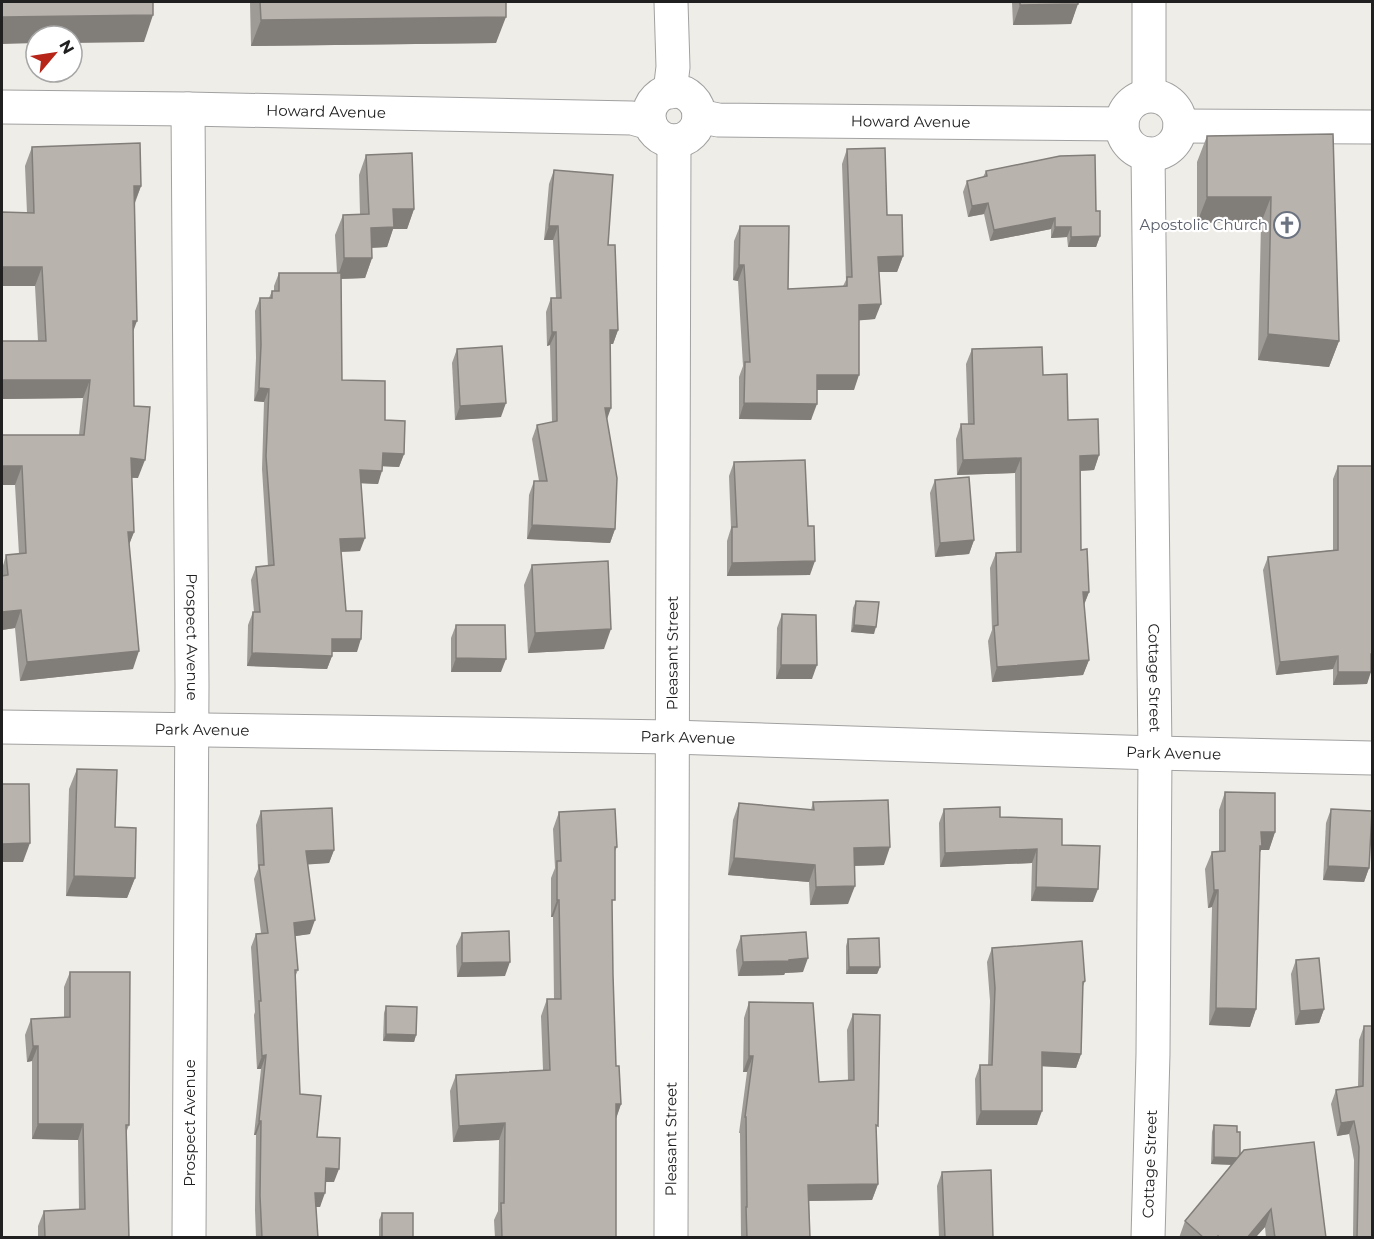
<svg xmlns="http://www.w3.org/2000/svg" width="1374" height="1239" viewBox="0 0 1374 1239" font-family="Montserrat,sans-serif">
  <rect width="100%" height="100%" fill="#efede7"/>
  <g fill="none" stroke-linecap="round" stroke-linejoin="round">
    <defs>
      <g id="minor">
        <path d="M 1149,2 L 1149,95"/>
        <circle cx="674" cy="116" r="25"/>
        <path d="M 670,92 L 673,67 L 671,2"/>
        <circle cx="1151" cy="125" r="29"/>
        <path id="s1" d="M 2,107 L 188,109 L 632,118 L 650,123"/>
        <path id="s2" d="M 188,109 L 192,685 L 189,1238"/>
        <path id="s3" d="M 699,116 L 718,120 L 1122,124"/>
        <path d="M 1180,126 L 1372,127"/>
        <path id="s4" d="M 1148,154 L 1155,753 L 1153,1054 L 1148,1238"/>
        <path id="s5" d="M 2,727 L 672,737 L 1155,753 L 1372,758"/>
        <path id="s6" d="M 671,1238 L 674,141"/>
      </g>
    </defs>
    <!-- minor casing -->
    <use href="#minor" stroke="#a1a1a1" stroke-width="35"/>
    <!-- minor -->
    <use href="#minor" stroke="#fff" stroke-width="33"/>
  </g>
  <!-- wall -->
  <g fill="#9e9a95">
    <path d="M 250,2 L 506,2 L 496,43 L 251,46 Z"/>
    <path d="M 1012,2 L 1078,2 L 1071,24 L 1013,25 Z"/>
    <path d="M 1333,134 L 1339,341 L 1329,367 L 1258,360 L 1261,223 L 1197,223 L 1197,162 L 1207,136 Z"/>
    <path d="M 32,147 L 141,186 L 135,203 L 133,331 L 134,406 L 138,478 L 131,478 L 134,532 L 129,544 L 133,669 L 20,681 L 15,628 L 2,630 L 2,569 L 6,555 L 19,554 L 15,485 L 2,435 L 79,435 L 83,398 L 2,399 L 2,341 L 38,341 L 35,286 L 27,213 L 25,166 Z"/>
    <path d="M 847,149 L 887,215 L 903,256 L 897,272 L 879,272 L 875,319 L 859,320 L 854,390 L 817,390 L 811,420 L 739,419 L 739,377 L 743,366 L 738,281 L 733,280 L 734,241 L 740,226 L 788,289 L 843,286 L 846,280 L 842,164 Z"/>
    <path d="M 366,155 L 414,209 L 407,229 L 393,229 L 387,247 L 372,248 L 372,258 L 365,278 L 341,279 L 342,380 L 385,420 L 404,454 L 399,467 L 382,466 L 378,484 L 361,483 L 360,551 L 341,552 L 346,611 L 357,652 L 332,652 L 332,656 L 327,669 L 247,666 L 248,625 L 253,612 L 254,612 L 251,580 L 256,567 L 268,566 L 262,469 L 264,402 L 254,401 L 256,358 L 255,311 L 260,298 L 269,298 L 272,291 L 274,291 L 274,286 L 279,273 L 337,273 L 335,235 L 343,215 L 360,214 L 359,175 Z"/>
    <path d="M 554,170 L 608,245 L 618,330 L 613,344 L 610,344 L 607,419 L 615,529 L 610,543 L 527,539 L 529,495 L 534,481 L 539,481 L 532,439 L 537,425 L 552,422 L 550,345 L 547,346 L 546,312 L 551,298 L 556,298 L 553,240 L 544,240 L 549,184 Z"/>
    <path d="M 986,171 L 1096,211 L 1100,236 L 1096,247 L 1068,247 L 1067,237 L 1051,238 L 1051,229 L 990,241 L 984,214 L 968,217 L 963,192 L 967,181 L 983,177 Z"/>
    <path d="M 457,349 L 501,417 L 455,420 L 452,363 Z"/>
    <path d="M 972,349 L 1043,375 L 1068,420 L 1099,455 L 1094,470 L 1081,471 L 1081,550 L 1089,592 L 1084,605 L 1089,660 L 1083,675 L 992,682 L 988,641 L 992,630 L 990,568 L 996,553 L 1016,552 L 1015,473 L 957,475 L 956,439 L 961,424 L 968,424 L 966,364 Z"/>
    <path d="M 734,462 L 810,575 L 727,576 L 727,541 L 731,528 L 729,476 Z"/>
    <path d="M 1338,466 L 1372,466 L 1372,667 L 1371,667 L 1367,684 L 1333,685 L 1333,669 L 1276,675 L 1263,570 L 1268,557 L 1333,550 L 1333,479 Z"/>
    <path d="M 935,480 L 974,540 L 969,554 L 935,557 L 930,493 Z"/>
    <path d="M 532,565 L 604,649 L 528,653 L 524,585 Z"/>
    <path d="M 856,601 L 874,634 L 851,632 L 853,608 Z"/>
    <path d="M 782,614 L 812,679 L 776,679 L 777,628 Z"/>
    <path d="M 456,625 L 501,672 L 451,672 L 451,638 Z"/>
    <path d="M 77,769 L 115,827 L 135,878 L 127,898 L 66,896 L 69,789 Z"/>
    <path d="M 1225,792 L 1275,832 L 1269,850 L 1261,850 L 1260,851 L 1256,1009 L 1250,1027 L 1209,1025 L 1212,907 L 1208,908 L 1205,869 L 1212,852 L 1219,851 L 1219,810 Z"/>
    <path d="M 813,802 L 884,865 L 854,866 L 848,904 L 810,905 L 809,882 L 728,875 L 733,820 L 739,803 L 811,810 Z"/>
    <path d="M 944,809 L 1000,817 L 1062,845 L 1093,902 L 1031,901 L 1032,863 L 940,867 L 939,823 Z"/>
    <path d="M 1331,809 L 1369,868 L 1364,882 L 1323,880 L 1326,823 Z"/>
    <path d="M 261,811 L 334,850 L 329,863 L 308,864 L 310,934 L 295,936 L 298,970 L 295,977 L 300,1094 L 334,1182 L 325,1182 L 320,1207 L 316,1207 L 318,1238 L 256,1238 L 255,1210 L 256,1135 L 254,1135 L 261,1069 L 257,1069 L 254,1015 L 255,1012 L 251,947 L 256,934 L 261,933 L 254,879 L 258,869 L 256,825 Z"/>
    <path d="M 559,812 L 617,847 L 615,851 L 612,909 L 613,975 L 616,1066 L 621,1104 L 616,1119 L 616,1238 L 495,1238 L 494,1220 L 498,1211 L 499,1140 L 453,1142 L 450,1091 L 456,1075 L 543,1070 L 541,1016 L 547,999 L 554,999 L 553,917 L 551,917 L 551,878 L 555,868 L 553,829 Z"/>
    <path d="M 462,933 L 505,976 L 457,977 L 456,946 Z"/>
    <path d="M 741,936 L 803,972 L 785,973 L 784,975 L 738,976 L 736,950 Z"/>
    <path d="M 848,939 L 880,967 L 877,974 L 846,974 L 846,946 Z"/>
    <path d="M 992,948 L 1085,981 L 1083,986 L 1081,1054 L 1076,1068 L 1042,1066 L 1037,1125 L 976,1125 L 975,1079 L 980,1065 L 988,1065 L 990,1001 L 987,962 Z"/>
    <path d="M 1296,960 L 1324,1009 L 1319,1023 L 1295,1025 L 1291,974 Z"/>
    <path d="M 70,972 L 129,1125 L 126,1133 L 129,1238 L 38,1238 L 38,1226 L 44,1211 L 79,1210 L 78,1140 L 32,1139 L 32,1061 L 27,1062 L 25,1035 L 31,1019 L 64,1017 L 64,987 Z"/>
    <path d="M 749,1002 L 819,1082 L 848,1080 L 847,1030 L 853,1014 L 876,1132 L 878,1184 L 872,1200 L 809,1201 L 810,1238 L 741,1238 L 740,1133 L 739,1133 L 747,1072 L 743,1072 L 744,1018 Z"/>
    <path d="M 386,1006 L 416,1035 L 414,1042 L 383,1041 L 384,1013 Z"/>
    <path d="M 1364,1026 L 1372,1238 L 1353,1238 L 1354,1160 L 1349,1134 L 1337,1136 L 1331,1104 L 1336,1090 L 1358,1087 L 1359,1040 Z"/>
    <path d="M 1214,1125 L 1237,1132 L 1240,1155 L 1326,1238 L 1266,1238 L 1265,1227 L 1255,1238 L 1179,1238 L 1185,1221 L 1232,1165 L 1211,1164 L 1212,1132 Z"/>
    <path d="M 942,1172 L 993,1238 L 939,1238 L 937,1186 Z"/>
    <path d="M 382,1213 L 413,1238 L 379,1238 L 379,1220 Z"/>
  </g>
  <!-- shaded-wall -->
  <g fill="#817d79">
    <path d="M 1078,4 L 1071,24 L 1013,25 L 1020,5 Z"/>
    <path d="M 153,15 L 144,42 L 72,43 L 72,36 L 36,36 L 36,43 L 2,44 L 2,17 Z"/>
    <path d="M 506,17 L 496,43 L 251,46 L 261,20 Z"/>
    <path d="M 134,186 L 141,186 L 134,204 Z"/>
    <path d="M 1207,197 L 1271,197 L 1261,223 L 1197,223 Z"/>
    <path d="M 988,203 L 984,214 L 968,217 L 972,206 Z"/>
    <path d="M 393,209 L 414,209 L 407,229 L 393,229 L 387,247 L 364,248 L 371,228 Z"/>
    <path d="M 1055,218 L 1051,229 L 990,241 L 994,230 Z"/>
    <path d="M 549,226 L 558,226 L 553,240 L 544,240 Z"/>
    <path d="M 1055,227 L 1071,227 L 1067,237 L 1051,238 Z"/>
    <path d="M 1100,236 L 1096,247 L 1068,247 L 1071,237 Z"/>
    <path d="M 903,256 L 897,272 L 872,272 L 878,257 Z"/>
    <path d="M 344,258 L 372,258 L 365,278 L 337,279 Z"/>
    <path d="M 739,265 L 744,265 L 738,281 L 733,280 Z"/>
    <path d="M 2,267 L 42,267 L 35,286 L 2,286 Z"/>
    <path d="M 881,304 L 875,319 L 853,321 L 859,305 Z"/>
    <path d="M 133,321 L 137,321 L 130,340 Z"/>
    <path d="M 610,330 L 618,330 L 613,344 L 605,344 Z"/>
    <path d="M 552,332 L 556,332 L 550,345 L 547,346 Z"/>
    <path d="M 1268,334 L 1339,341 L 1329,367 L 1258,360 Z"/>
    <path d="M 817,375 L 859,375 L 854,390 L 812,390 Z"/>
    <path d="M 2,380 L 90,380 L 83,398 L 2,399 Z"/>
    <path d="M 259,388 L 269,389 L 264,402 L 254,401 Z"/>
    <path d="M 506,403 L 501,417 L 455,420 L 460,406 Z"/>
    <path d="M 744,403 L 817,404 L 811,420 L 739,419 Z"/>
    <path d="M 605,408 L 611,408 L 606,422 Z"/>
    <path d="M 383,453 L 404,454 L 399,467 L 378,466 Z"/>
    <path d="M 1099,455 L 1094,470 L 1075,471 L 1080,456 Z"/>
    <path d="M 131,458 L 145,460 L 138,478 L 124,477 Z"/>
    <path d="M 1021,458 L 1015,473 L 957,475 L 963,460 Z"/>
    <path d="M 2,466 L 22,466 L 15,485 L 2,485 Z"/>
    <path d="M 360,470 L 382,471 L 378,484 L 355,483 Z"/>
    <path d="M 532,525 L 615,529 L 610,543 L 527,539 Z"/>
    <path d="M 128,532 L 134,532 L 127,550 Z"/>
    <path d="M 365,538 L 360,551 L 335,552 L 340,539 Z"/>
    <path d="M 974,540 L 969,554 L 935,557 L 940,543 Z"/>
    <path d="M 815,561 L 810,575 L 727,576 L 732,563 Z"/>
    <path d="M 1083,592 L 1089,592 L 1083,607 Z"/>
    <path d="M 21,610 L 15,628 L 2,630 L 2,612 Z"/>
    <path d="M 854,625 L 876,627 L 874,634 L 851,632 Z"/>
    <path d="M 611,629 L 604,649 L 528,653 L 535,633 Z"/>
    <path d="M 332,639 L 361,639 L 357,652 L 327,652 Z"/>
    <path d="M 139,651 L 133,669 L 20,681 L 27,662 Z"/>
    <path d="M 252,653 L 332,656 L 327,669 L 247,666 Z"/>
    <path d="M 1338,656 L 1333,669 L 1276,675 L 1280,662 Z"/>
    <path d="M 456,658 L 506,659 L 501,672 L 451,672 Z"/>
    <path d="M 1089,660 L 1083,675 L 992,682 L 997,667 Z"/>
    <path d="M 781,665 L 817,665 L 812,679 L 776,679 Z"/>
    <path d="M 1338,672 L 1371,672 L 1367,684 L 1333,685 Z"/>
    <path d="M 1261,832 L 1275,832 L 1269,850 L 1261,850 L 1255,864 Z"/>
    <path d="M 30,843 L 23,862 L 2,862 L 2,844 Z"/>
    <path d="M 890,847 L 884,865 L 847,866 L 854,848 Z"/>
    <path d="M 1037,849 L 1032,863 L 940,867 L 945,853 Z"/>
    <path d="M 334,850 L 329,863 L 301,865 L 306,851 Z"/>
    <path d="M 734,858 L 815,865 L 809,882 L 728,875 Z"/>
    <path d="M 1328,866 L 1369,868 L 1364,882 L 1323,880 Z"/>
    <path d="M 74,876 L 135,878 L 127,898 L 66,896 Z"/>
    <path d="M 855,886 L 848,904 L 810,905 L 816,887 Z"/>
    <path d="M 1036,887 L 1098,889 L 1093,902 L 1031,901 Z"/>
    <path d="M 1214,890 L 1218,890 L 1212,907 L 1208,908 Z"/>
    <path d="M 557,900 L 559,900 L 553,917 L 551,917 Z"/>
    <path d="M 315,920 L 310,934 L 289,937 L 294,923 Z"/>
    <path d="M 808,958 L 803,972 L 785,973 L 784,975 L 738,976 L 743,962 Z"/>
    <path d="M 510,962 L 505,976 L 457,977 L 462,963 Z"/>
    <path d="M 849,967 L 880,967 L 877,974 L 846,974 Z"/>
    <path d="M 1216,1008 L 1256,1009 L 1250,1027 L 1209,1025 Z"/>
    <path d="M 1324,1009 L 1319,1023 L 1295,1025 L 1300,1011 Z"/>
    <path d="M 386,1034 L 416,1035 L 414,1042 L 383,1041 Z"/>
    <path d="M 33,1046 L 38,1046 L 32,1061 L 27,1062 Z"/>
    <path d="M 1042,1052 L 1081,1054 L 1076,1068 L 1037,1066 Z"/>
    <path d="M 266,1055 L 261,1069 L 257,1069 L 262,1056 Z"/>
    <path d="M 749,1056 L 753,1056 L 747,1072 L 743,1072 Z"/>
    <path d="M 616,1104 L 621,1104 L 615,1121 Z"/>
    <path d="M 981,1111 L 1042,1111 L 1037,1125 L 976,1125 Z"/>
    <path d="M 259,1121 L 261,1121 L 256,1135 L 254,1135 Z"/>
    <path d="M 1354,1121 L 1349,1134 L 1337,1136 L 1341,1123 Z"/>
    <path d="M 505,1123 L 499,1140 L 453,1142 L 459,1126 Z"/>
    <path d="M 38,1124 L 83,1124 L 78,1140 L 32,1139 Z"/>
    <path d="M 1214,1157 L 1240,1158 L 1238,1165 L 1211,1164 Z"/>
    <path d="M 326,1168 L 339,1169 L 334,1182 L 321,1182 Z"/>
    <path d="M 878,1184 L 872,1200 L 802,1201 L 808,1185 Z"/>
    <path d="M 315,1193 L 325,1193 L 320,1207 L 310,1207 Z"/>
    <path d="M 1271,1209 L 1265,1227 L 1255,1238 L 1247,1238 Z"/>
  </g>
  <!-- building -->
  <g fill="#b8b3ad" stroke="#817d79" stroke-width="1.5">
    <path d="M 2,2 L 153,2 L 153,15 L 2,17 Z"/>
    <path d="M 260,2 L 506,2 L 506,17 L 261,20 Z"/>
    <path d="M 1020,2 L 1078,2 L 1078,4 L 1020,5 Z"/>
    <path d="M 1333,134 L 1339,341 L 1268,334 L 1271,197 L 1207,197 L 1207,136 Z"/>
    <path d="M 140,143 L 141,186 L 134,186 L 137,321 L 133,321 L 134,406 L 150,407 L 145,460 L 131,458 L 134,532 L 128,532 L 139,651 L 27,662 L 21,610 L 2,612 L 2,576 L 8,575 L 6,555 L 26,553 L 22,466 L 2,466 L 2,435 L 84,435 L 90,380 L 2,380 L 2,341 L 46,341 L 42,267 L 2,267 L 2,212 L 34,213 L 32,147 Z"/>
    <path d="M 885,148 L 887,215 L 902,215 L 903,256 L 878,257 L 881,304 L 859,305 L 859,375 L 817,375 L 817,404 L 744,403 L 745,362 L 750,362 L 744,265 L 739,265 L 740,226 L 789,226 L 788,289 L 847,286 L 847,277 L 852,277 L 847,149 Z"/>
    <path d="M 412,153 L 414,209 L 393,209 L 394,227 L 371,228 L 372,258 L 344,258 L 343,215 L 369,214 L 366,155 Z"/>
    <path d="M 1095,155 L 1096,211 L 1100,211 L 1100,236 L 1071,237 L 1071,227 L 1055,227 L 1055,218 L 994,230 L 988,203 L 972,206 L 967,181 L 987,176 L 986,171 L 1060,156 Z"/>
    <path d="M 554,170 L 613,175 L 608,245 L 615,245 L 618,330 L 610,330 L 611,408 L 605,408 L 617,478 L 615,529 L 532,525 L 534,481 L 547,481 L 537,425 L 557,421 L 556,332 L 552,332 L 551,298 L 561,298 L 558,226 L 549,226 Z"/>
    <path d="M 279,273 L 341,273 L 342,380 L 385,381 L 385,420 L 405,421 L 404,454 L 383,453 L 382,471 L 360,470 L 365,538 L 340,539 L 346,611 L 362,611 L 361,639 L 332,639 L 332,656 L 252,653 L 253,612 L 260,612 L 256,567 L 274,565 L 266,456 L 269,389 L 259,388 L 261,345 L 260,298 L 272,298 L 272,291 L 279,291 Z"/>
    <path d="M 502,346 L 506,403 L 460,406 L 457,349 Z"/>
    <path d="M 1042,347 L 1043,375 L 1067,374 L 1068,420 L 1098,419 L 1099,455 L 1080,456 L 1081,550 L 1087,549 L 1089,592 L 1083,592 L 1089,660 L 997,667 L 994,626 L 998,625 L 996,553 L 1021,552 L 1021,458 L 963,460 L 961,424 L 974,424 L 972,349 Z"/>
    <path d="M 805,460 L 808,526 L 814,526 L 815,561 L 732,563 L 732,527 L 737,527 L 734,462 Z"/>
    <path d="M 1338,466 L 1372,466 L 1372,654 L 1371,654 L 1371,672 L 1338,672 L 1338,656 L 1280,662 L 1268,557 L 1338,550 Z"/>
    <path d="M 969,477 L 974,540 L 940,543 L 935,480 Z"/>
    <path d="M 608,561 L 611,629 L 535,633 L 532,565 Z"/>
    <path d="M 856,601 L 879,602 L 876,627 L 854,625 Z"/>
    <path d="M 782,614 L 816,615 L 817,665 L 781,665 Z"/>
    <path d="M 456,625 L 505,625 L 506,659 L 456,658 Z"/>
    <path d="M 77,769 L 117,770 L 115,827 L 136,828 L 135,878 L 74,876 Z"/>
    <path d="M 2,784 L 29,784 L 30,843 L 2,844 Z"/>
    <path d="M 1225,792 L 1275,793 L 1275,832 L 1261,832 L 1262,846 L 1260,846 L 1256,1009 L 1216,1008 L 1218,890 L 1214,890 L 1212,852 L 1225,851 Z"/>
    <path d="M 888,800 L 890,847 L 854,848 L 855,886 L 816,887 L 815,865 L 734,858 L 739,803 L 814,810 L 813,802 Z"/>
    <path d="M 1000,807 L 1000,817 L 1062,819 L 1062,845 L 1100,846 L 1098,889 L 1036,887 L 1037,849 L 945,853 L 944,809 Z"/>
    <path d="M 332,808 L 334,850 L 306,851 L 315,920 L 294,923 L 298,970 L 295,970 L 300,1094 L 321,1096 L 317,1137 L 340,1138 L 339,1169 L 326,1168 L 325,1193 L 315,1193 L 318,1238 L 262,1238 L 260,1196 L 261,1121 L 259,1121 L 266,1055 L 262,1056 L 259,1001 L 261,1001 L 256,934 L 268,933 L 259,865 L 264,865 L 261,811 Z"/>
    <path d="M 615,809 L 617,847 L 615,847 L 615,900 L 612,900 L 613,975 L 616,1066 L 619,1066 L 621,1104 L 616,1104 L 616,1238 L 502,1238 L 501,1203 L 504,1203 L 505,1123 L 459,1126 L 456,1075 L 550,1070 L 547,999 L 561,999 L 559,900 L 557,900 L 557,861 L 561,861 L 559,812 Z"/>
    <path d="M 1331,809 L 1372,811 L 1369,868 L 1328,866 Z"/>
    <path d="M 509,931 L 510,962 L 462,963 L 462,933 Z"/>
    <path d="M 806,932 L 808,958 L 789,960 L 789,961 L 743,962 L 741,936 Z"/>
    <path d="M 879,938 L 880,967 L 849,967 L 848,939 Z"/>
    <path d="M 1082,941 L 1085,981 L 1083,982 L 1081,1054 L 1042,1052 L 1042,1111 L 981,1111 L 980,1065 L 992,1065 L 995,988 L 992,948 Z"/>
    <path d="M 1319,958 L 1324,1009 L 1300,1011 L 1296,960 Z"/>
    <path d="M 70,972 L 130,972 L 129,1125 L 126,1125 L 129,1238 L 45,1238 L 44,1211 L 85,1209 L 83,1124 L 38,1124 L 38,1046 L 33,1046 L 31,1019 L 70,1017 Z"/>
    <path d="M 749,1002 L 813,1003 L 819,1082 L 854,1080 L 853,1014 L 880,1015 L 878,1126 L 876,1125 L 878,1184 L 808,1185 L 810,1238 L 747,1238 L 746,1207 L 747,1207 L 746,1117 L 745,1117 L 753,1056 L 749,1056 Z"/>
    <path d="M 386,1006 L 417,1007 L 416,1035 L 386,1034 Z"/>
    <path d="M 1364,1026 L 1372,1026 L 1372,1238 L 1357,1238 L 1359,1147 L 1354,1121 L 1341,1123 L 1336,1090 L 1363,1086 Z"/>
    <path d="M 1214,1125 L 1237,1126 L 1237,1132 L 1240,1132 L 1240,1155 L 1238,1158 L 1214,1157 Z"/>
    <path d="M 1314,1142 L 1326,1238 L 1275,1238 L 1271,1209 L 1247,1238 L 1220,1238 L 1218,1236 L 1217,1238 L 1204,1238 L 1185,1221 L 1244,1150 Z"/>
    <path d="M 991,1170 L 993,1238 L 945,1238 L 942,1172 Z"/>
    <rect x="382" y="1213" width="31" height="25"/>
  </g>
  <!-- icons -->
  <defs>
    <symbol id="church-ring" viewBox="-11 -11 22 22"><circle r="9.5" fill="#fff" stroke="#6b7280" stroke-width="1.5"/><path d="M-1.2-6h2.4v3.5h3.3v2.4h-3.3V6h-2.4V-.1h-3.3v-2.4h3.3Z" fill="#6b7280"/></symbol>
  </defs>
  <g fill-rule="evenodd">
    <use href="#church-ring" x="1272" y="210" width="30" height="30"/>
  </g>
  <g text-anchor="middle" stroke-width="4.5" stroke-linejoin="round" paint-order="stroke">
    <!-- street labels -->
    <g font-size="15" fill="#202020" stroke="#fff">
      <text dy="5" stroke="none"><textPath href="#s1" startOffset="324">Howard Avenue</textPath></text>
      <text dy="5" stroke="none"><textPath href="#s3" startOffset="212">Howard Avenue</textPath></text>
      <text dy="5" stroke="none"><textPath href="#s2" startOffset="528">Prospect Avenue</textPath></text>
      <text dy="5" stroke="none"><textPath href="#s6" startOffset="585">Pleasant Street</textPath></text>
      <text dy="5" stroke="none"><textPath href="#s4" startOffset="524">Cottage Street</textPath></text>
      <text dy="5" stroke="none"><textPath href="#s5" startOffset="200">Park Avenue</textPath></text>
      <text dy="5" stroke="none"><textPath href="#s5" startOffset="686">Park Avenue</textPath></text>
      <text dy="5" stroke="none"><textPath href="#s5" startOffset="1172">Park Avenue</textPath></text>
      <text transform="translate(190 1123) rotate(-90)" y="5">Prospect Avenue</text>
      <text dy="5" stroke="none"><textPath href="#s6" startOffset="99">Pleasant Street</textPath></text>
      <text transform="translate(1150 1164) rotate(-88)" y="5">Cottage Street</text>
    </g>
    <!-- worship labels -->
    <g font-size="15" fill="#5b616d" stroke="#fff" text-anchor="end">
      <text x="1268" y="230">Apostolic Church</text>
    </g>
  </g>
  <!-- border -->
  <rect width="1374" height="1239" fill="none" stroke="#202020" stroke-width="6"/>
  <!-- north arrow -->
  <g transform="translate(54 54) rotate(61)"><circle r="28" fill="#ffffff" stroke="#a6a6a6" stroke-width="1.5"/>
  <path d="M0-4.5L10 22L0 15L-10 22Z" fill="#b72418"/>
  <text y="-9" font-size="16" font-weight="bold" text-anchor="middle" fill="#202020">N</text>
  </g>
</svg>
